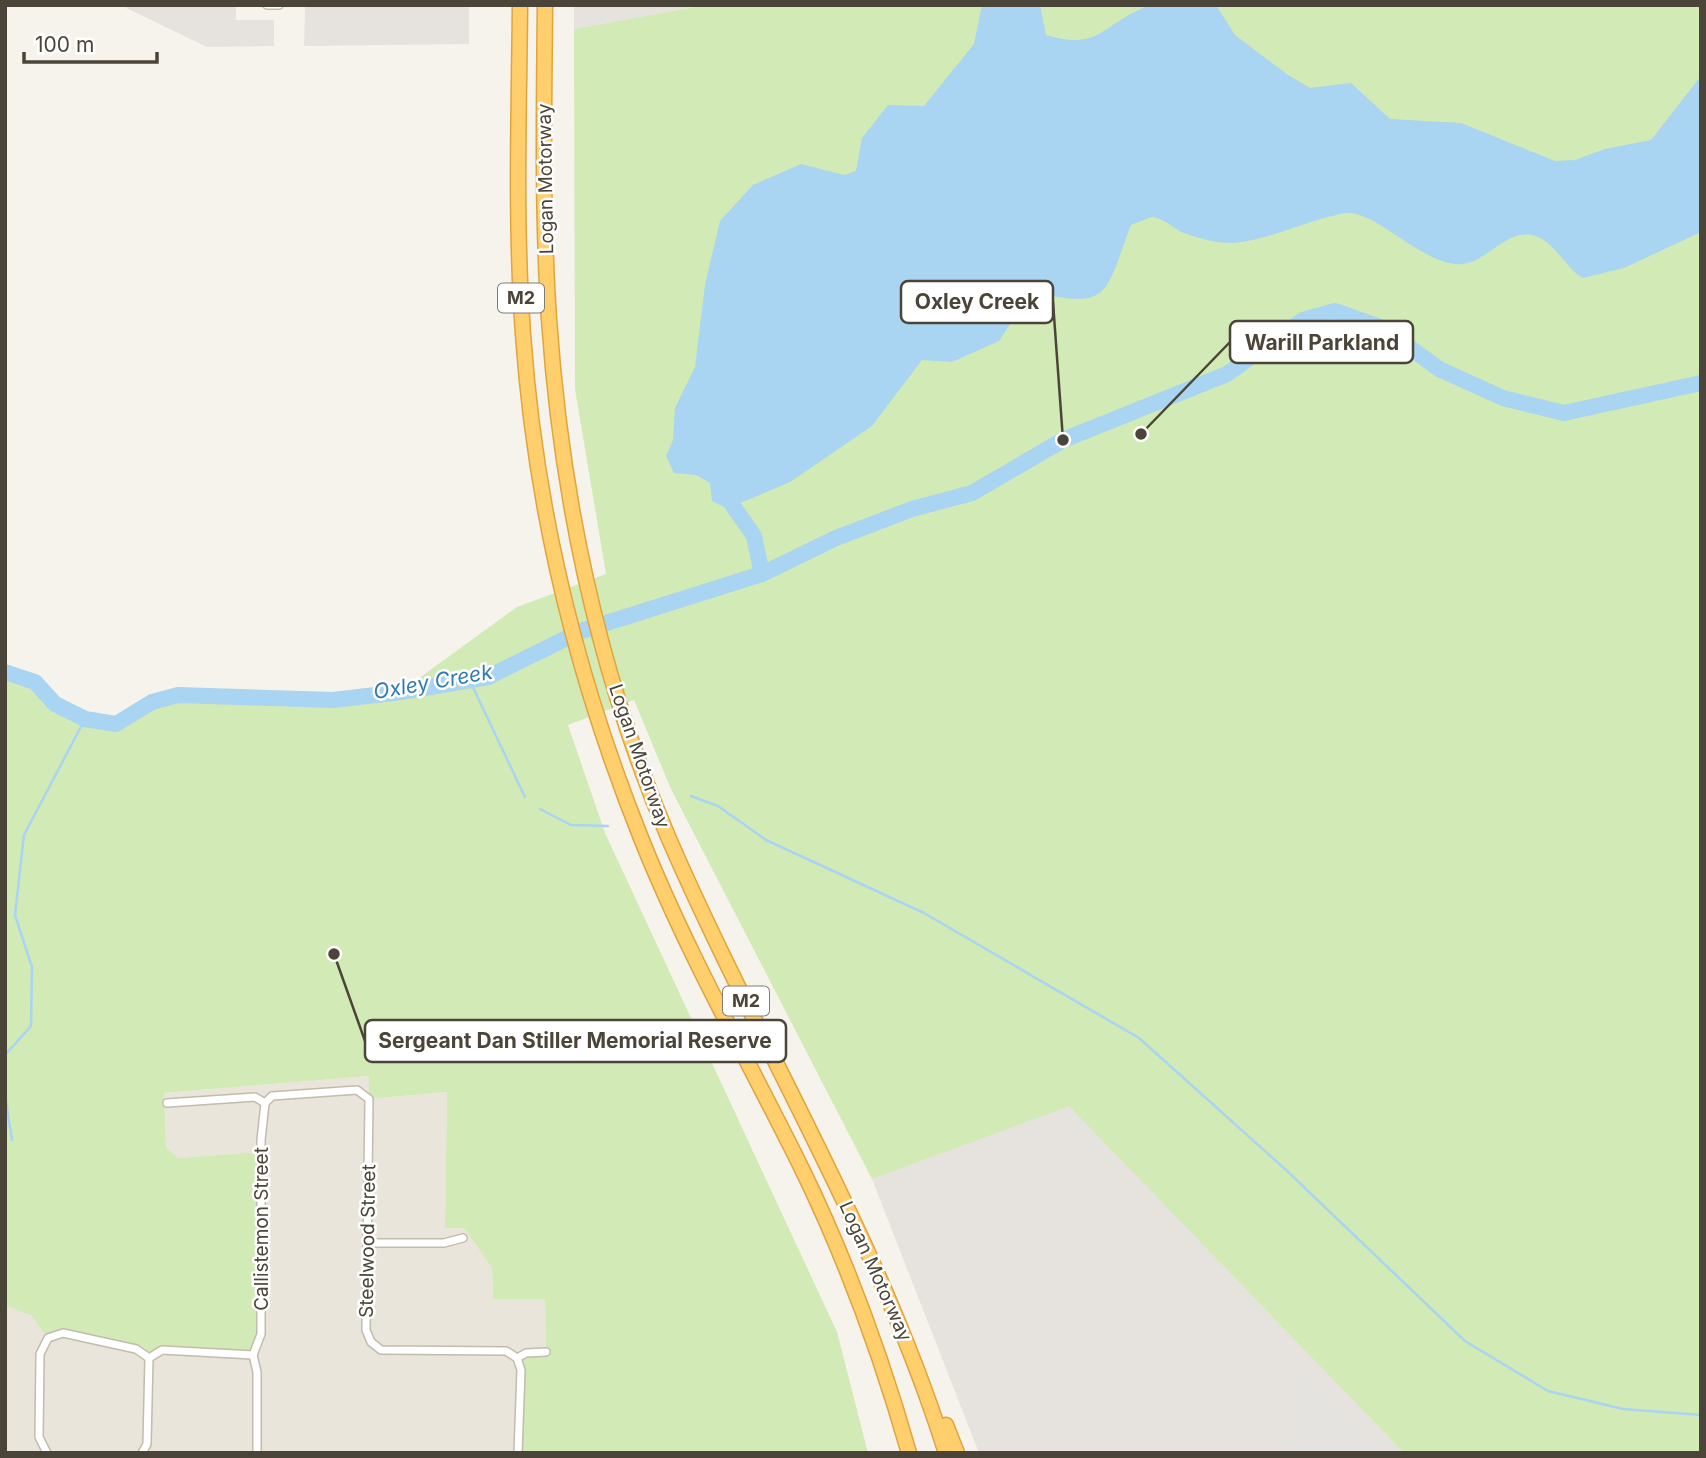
<svg xmlns="http://www.w3.org/2000/svg" width="1706" height="1458" viewBox="0 0 1706 1458" font-family="Inter,sans-serif">
  <rect width="100%" height="100%" fill="#f6f3ec"/>
  <!-- residential -->
  <path fill="#eae5da" d="M 369,1076 L 370,1099 L 447,1092 L 445,1228 L 464,1228 L 492,1268 L 493,1299 L 545,1299 L 546,1352 L 521,1370 L 518,1453 L 5,1453 L 5,1305 L 32,1316 L 261,1152 L 178,1158 L 166,1147 L 164,1093 Z"/>
  <!-- industrial -->
  <g fill="#e6e2dd">
    <path d="M 120,5 L 236,5 L 236,20 L 274,20 L 274,46 L 207,47 Z"/>
    <path d="M 305,5 L 469,5 L 469,44 L 304,46 Z"/>
    <path d="M 574,5 L 705,5 L 574,29 Z"/>
    <path d="M 1069,1105 L 1404,1453 L 979,1453 L 872,1179 Z"/>
  </g>
  <!-- green -->
  <path fill="#d2eab5" d="M 705,5 L 1701,5 L 1701,1453 L 1404,1453 L 1069,1106 L 872,1179 L 671,789 L 634,700 L 568,725 L 605,833 L 837,1332 L 868,1453 L 518,1453 L 521,1370 L 517,1358 L 546,1351 L 545,1299 L 493,1299 L 492,1268 L 464,1228 L 445,1228 L 447,1092 L 369,1099 L 369,1076 L 164,1093 L 166,1147 L 178,1158 L 261,1152 L 261,1334 L 253,1355 L 162,1350 L 149,1358 L 136,1349 L 63,1333 L 48,1338 L 32,1316 L 5,1305 L 5,672 L 35,682 L 55,704 L 85,719 L 116,724 L 152,702 L 178,695 L 333,700 L 400,692 L 517,607 L 606,574 L 575,389 L 574,29 Z"/>
  <!-- parking -->
  <path fill="#e5e3e0" d="M 1303,1367 L 1308,1380 L 1315,1379 L 1327,1415 L 1344,1410 L 1386,1453 L 1296,1453 L 1290,1436 L 1297,1433 L 1295,1426 L 1303,1423 L 1287,1372 Z"/>
  <!-- water -->
  <path fill="#a9d4f2" d="M 982,5 L 1040,5 L 1046,35 C 1099,51 1102,25 1145,7 C 1160,0 1199,5 1216,5 L 1235,35 L 1288,75 L 1310,88 L 1351,83 L 1390,119 L 1461,123 L 1555,161 L 1575,160 L 1605,149 L 1651,140 L 1701,76 L 1701,232 L 1624,268 L 1583,278 C 1564,268 1555,239 1531,235 C 1503,230 1484,268 1454,264 C 1416,258 1380,215 1349,213 C 1343,212 1335,216 1328,217 C 1301,224 1257,243 1231,243 C 1217,243 1197,238 1184,233 C 1173,229 1163,217 1151,217 L 1131,225 C 1105,292 1112,312 1032,291 L 999,341 L 952,362 L 922,360 L 872,426 L 790,482 L 733,506 L 724,507 L 712,501 L 710,483 L 696,475 L 674,473 L 666,456 L 673,440 L 675,408 L 695,367 L 705,285 L 720,221 L 753,185 L 801,164 L 844,175 L 856,171 L 862,138 L 888,105 L 924,106 L 974,44 Z"/>
  <g fill="none" stroke-linecap="round" stroke-linejoin="round">
    <!-- stream -->
    <g stroke="#a9d4f2" stroke-width="2.5">
      <path d="M 469,679 L 525,797"/>
      <path d="M 691,796 L 718,806 L 766,840 L 924,913 L 1139,1038 L 1286,1170 L 1465,1341 L 1548,1391 L 1623,1409 L 1701,1415"/>
      <path d="M 540,809 L 571,825 L 608,826"/>
      <path d="M 5,1055 L 31,1026 L 32,967 L 15,915 L 24,835 L 85,719"/>
      <path d="M 5,1095 L 12,1140"/>
    </g>
    <!-- river -->
    <g stroke="#a9d4f2" stroke-width="16">
      <path d="M 733,506 L 754,536 L 762,574"/>
      <path d="M 5,672 L 35,682 L 55,704 L 85,719 L 116,724 L 152,702 L 178,695 L 333,700 L 401,692 L 488,677 L 581,631 L 762,574 L 836,538 L 912,509 L 972,493 L 1063,440 L 1227,374 L 1303,320 L 1335,311 L 1383,328 L 1439,369 L 1503,398 L 1564,413 L 1701,383"/>
    </g>
    <defs>
      <g id="street">
        <path d="M 267,5 L 279,5"/>
        <path d="M 167,1103 L 255,1097 L 265,1103"/>
        <path d="M 265,1103 L 272,1096 L 357,1090 L 369,1099 L 366,1330 L 371,1342 L 381,1350 L 506,1351 L 517,1358 L 521,1370 L 518,1453"/>
        <path d="M 368,1243 L 444,1243 L 463,1238"/>
        <path d="M 253,1355 L 261,1334 L 261,1140 L 265,1103"/>
        <path d="M 253,1355 L 257,1372 L 257,1453"/>
        <path d="M 517,1358 L 526,1353 L 546,1352"/>
        <path d="M 47,1453 L 39,1437 L 40,1354 L 48,1338 L 63,1333 L 136,1349 L 149,1358 L 162,1350 L 253,1355"/>
        <path d="M 142,1453 L 147,1444 L 149,1358"/>
      </g>
      <g id="highway">
        <path d="M 520,5 C 519,115 515,224 523,334 C 535,507 576,676 641,838 C 686,951 747,1058 801,1167 C 846,1259 881,1355 909,1453"/>
        <path d="M 545,5 C 544,110 542,215 549,319 C 561,496 599,675 669,839 C 759,1046 878,1237 946,1453"/>
        <path d="M 946,1425 L 957,1453"/>
      </g>
    </defs>
    <!-- street casing -->
    <use href="#street" stroke="#c2bbae" stroke-width="10"/>
    <!-- highway casing -->
    <use href="#highway" stroke="#e0a43c" stroke-width="17"/>
    <!-- street -->
    <use href="#street" stroke="#fff" stroke-width="7"/>
    <!-- highway -->
    <use href="#highway" stroke="#ffcf6e" stroke-width="14"/>
  </g>
  <g text-anchor="middle" stroke-width="5" stroke-linejoin="round" paint-order="stroke">
    <!-- shield labels -->
    <g fill="#fff" stroke="#817c74" stroke-width="2">
      <rect x="498" y="283.5" width="46" height="29" rx="5"/>
      <rect x="723" y="986.5" width="46" height="29" rx="5"/>
    </g>
    <g font-size="18" font-weight="bold" fill="#4b4439">
      <text x="521" y="304">M2</text>
      <text x="746" y="1007">M2</text>
    </g>
    <!-- street labels -->
    <g font-size="19" fill="#4b4439" stroke="#fff">
      <text transform="translate(545 179) rotate(-91)" y="7">Logan Motorway</text>
      <text transform="translate(640 756) rotate(71)" y="7">Logan Motorway</text>
      <text transform="translate(261 1229) rotate(-90)" y="7">Callistemon Street</text>
      <text transform="translate(367 1241) rotate(-89)" y="7">Steelwood Street</text>
      <text transform="translate(876 1271) rotate(66)" y="7">Logan Motorway</text>
    </g>
    <!-- water labels -->
    <g font-size="21" font-style="italic" fill="#2e7ab2" stroke="#fff">
      <text transform="translate(433 682) rotate(-10)" y="7">Oxley Creek</text>
    </g>
  </g>
  <!-- callouts -->
  <path fill="none" stroke="#4b4439" stroke-width="2.5" d="M1063 440L1053 302M1141 434L1230 342M334 954L365 1041"/>
  <g fill="#4b4439" stroke="#fff" stroke-width="2.5">
    <circle cx="1063" cy="440" r="7"/>
    <circle cx="1141" cy="434" r="7"/>
    <circle cx="334" cy="954" r="7"/>
  </g>
  <g fill="#fff" stroke="#4b4439" stroke-width="2.5">
    <rect x="901" y="281" width="152" height="42" rx="7"/>
    <rect x="1230" y="321" width="183" height="42" rx="7"/>
    <rect x="365" y="1020" width="421" height="42" rx="7"/>
  </g>
  <g font-size="21" text-anchor="middle" font-weight="bold" fill="#4b4439">
    <text x="977" y="309">Oxley Creek</text>
    <text x="1322" y="350">Warill Parkland</text>
    <text x="575" y="1048">Sergeant Dan Stiller Memorial Reserve</text>
  </g>
  <!-- border -->
  <rect width="1706" height="1458" fill="none" stroke="#4b4439" stroke-width="14"/>
  <!-- scale -->
  <path d="M24 52v10h133v-10" fill="none" stroke="#4b4439" stroke-width="3.5"/>
  <text x="35" y="52" font-size="21" fill="#4b4439" stroke="#ffffff" stroke-width="5" paint-order="stroke">100 m</text>
</svg>
